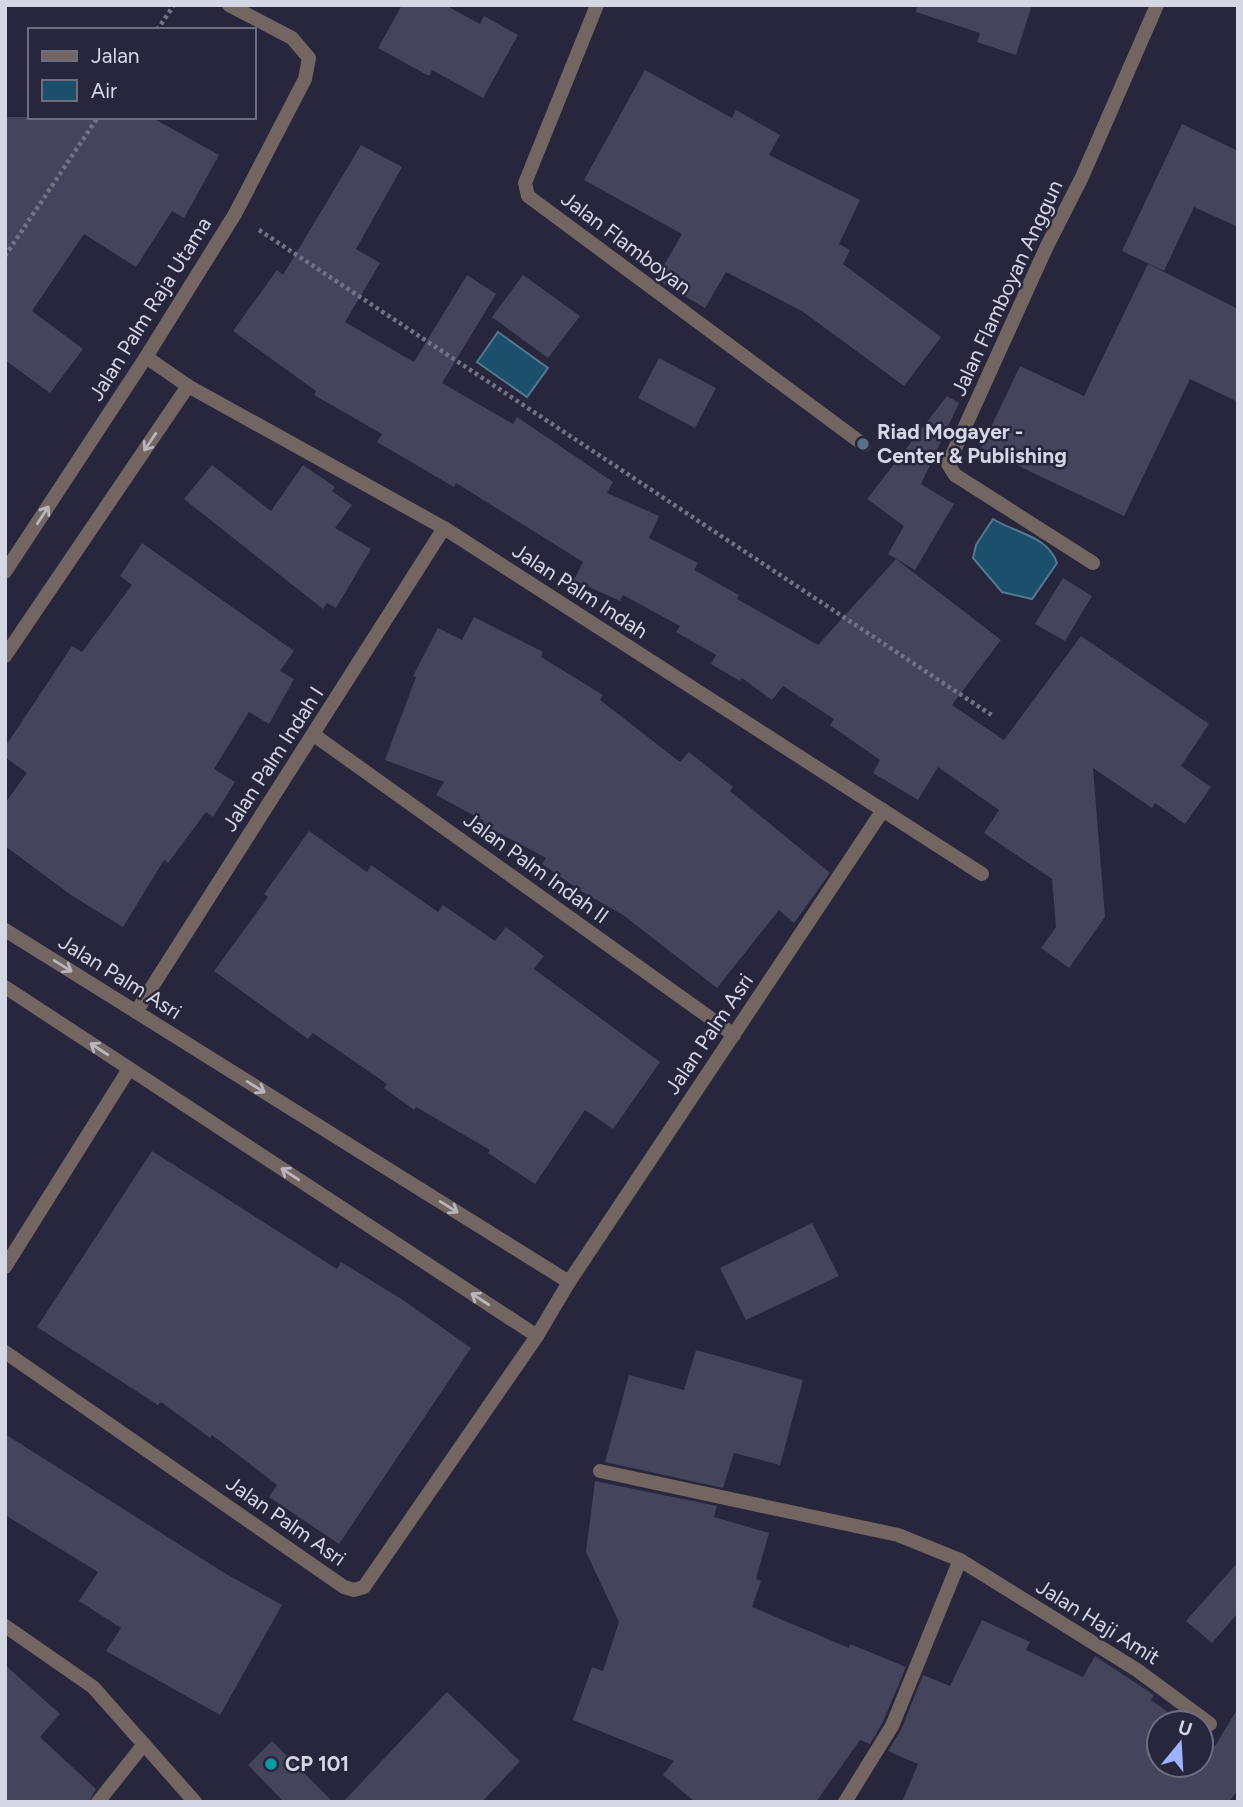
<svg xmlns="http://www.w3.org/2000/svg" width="1243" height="1807" viewBox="0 0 1243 1807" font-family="Figtree,sans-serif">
  <rect width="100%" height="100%" fill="#27263c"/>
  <!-- water -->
  <g fill="#1c4f6b" stroke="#547890" stroke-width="2">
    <path d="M 498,332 L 548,368 L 527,397 L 477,362 Z"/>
    <path d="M 993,519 C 1015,533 1048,536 1057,563 L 1032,599 L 1002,592 L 973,558 L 976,545 Z"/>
  </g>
  <!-- building -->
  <g fill="#44445c">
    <path d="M 402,5 L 445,5 L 480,24 L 484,16 L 518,35 L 483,98 L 432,70 L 429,76 L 378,48 Z"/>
    <path d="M 917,5 L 1032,5 L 1016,55 L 977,42 L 980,33 L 916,12 Z"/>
    <path d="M 645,70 L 732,118 L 736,110 L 780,135 L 769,155 L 860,200 L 839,244 L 850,250 L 843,264 L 941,337 L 904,386 L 802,311 L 726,272 L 705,308 L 656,279 L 682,234 L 584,180 Z"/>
    <path d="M 5,117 L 151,117 L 219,155 L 184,218 L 172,211 L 136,267 L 84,234 L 32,311 L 83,349 L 50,393 L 5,360 Z"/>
    <path d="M 1182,124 L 1238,151 L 1238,227 L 1194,207 L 1164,271 L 1122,251 Z"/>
    <path d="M 361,145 L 402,167 L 356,249 L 380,263 L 345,322 L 414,362 L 467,275 L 496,294 L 442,383 L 513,424 L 517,417 L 613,482 L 607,493 L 659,516 L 649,538 L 698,563 L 694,570 L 739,595 L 737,599 L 818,645 L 896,559 L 1001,640 L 952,705 L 1004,740 L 1081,636 L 1209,724 L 1181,766 L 1211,787 L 1185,824 L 1155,803 L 1152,808 L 1093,768 L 1105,917 L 1069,968 L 1041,948 L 1056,927 L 1052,879 L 984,833 L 999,810 L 938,767 L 918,800 L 873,773 L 880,760 L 830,725 L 834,719 L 783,686 L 772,700 L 742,678 L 740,681 L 711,664 L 716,655 L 676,632 L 680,626 L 623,595 L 620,601 L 574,580 L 583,562 L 456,483 L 454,487 L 377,442 L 382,434 L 314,395 L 316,391 L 233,331 L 277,270 L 283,275 Z"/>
    <path d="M 1148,264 L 1238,309 L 1238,402 L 1190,379 L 1124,516 L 981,448 L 1020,366 L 1084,396 Z"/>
    <path d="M 523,275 L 580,316 L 548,358 L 492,317 Z"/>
    <path d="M 659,358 L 716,388 L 695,428 L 638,398 Z"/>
    <path d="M 947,396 L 959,403 L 921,484 L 954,504 L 915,570 L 888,554 L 904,526 L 867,499 Z"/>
    <path d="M 212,465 L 271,511 L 303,465 L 335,487 L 332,491 L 352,505 L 335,528 L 371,549 L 336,608 L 327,603 L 323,609 L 184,499 Z"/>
    <path d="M 142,543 L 294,651 L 280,671 L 294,679 L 269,724 L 249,712 L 214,769 L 235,782 L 213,817 L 206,812 L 168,863 L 164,860 L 123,927 L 71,895 L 5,846 L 5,803 L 27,773 L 5,757 L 5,747 L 72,646 L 82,652 L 132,585 L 120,576 Z"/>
    <path d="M 1063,578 L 1092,596 L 1065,641 L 1035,624 Z"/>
    <path d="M 474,617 L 543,652 L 541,657 L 603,695 L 600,700 L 680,762 L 689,752 L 733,787 L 730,791 L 830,873 L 794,923 L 779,910 L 717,988 L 623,915 L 581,891 L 542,864 L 546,858 L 482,824 L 484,821 L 436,795 L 444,782 L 385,760 L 416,677 L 413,676 L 438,628 L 462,640 Z"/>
    <path d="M 309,831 L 367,872 L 371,865 L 438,912 L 443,905 L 495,941 L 506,927 L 544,956 L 534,969 L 660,1062 L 613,1129 L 585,1110 L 535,1184 L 488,1153 L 490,1150 L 416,1107 L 414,1110 L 384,1088 L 387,1084 L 313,1033 L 308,1039 L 214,971 L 268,897 L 264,894 Z"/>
    <path d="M 152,1151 L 337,1269 L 341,1262 L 403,1300 L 471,1348 L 339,1544 L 269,1497 L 277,1485 L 212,1435 L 210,1438 L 161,1402 L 158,1405 L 37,1327 Z"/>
    <path d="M 812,1223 L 839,1276 L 746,1320 L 720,1268 Z"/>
    <path d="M 696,1350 L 803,1380 L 780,1465 L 734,1453 L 723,1488 L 605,1462 L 629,1375 L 684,1390 Z"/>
    <path d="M 5,1434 L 226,1574 L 282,1605 L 220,1715 L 106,1651 L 121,1628 L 79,1601 L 98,1572 L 5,1515 Z"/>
    <path d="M 595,1481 L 717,1506 L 714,1517 L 769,1533 L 756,1579 L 761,1581 L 752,1607 L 849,1648 L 850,1644 L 906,1667 L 883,1722 L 870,1744 L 860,1740 L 816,1802 L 695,1802 L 663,1775 L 674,1761 L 573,1720 L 592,1667 L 603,1671 L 619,1622 L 586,1552 Z"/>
    <path d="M 1238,1562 L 1238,1613 L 1212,1643 L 1186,1621 Z"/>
    <path d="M 982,1620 L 1030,1642 L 1026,1650 L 1083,1677 L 1095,1656 L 1154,1695 L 1151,1700 L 1183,1723 L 1159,1723 L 1159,1765 L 1201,1765 L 1201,1736 L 1215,1746 L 1238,1708 L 1238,1790 L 1229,1802 L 902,1802 L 918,1764 L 888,1751 L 901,1730 L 923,1675 L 950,1686 Z"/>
    <path d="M 5,1665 L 60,1714 L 40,1737 L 96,1789 L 89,1802 L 5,1802 Z"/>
    <path d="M 447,1692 L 520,1761 L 482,1802 L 343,1802 Z"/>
    <path d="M 272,1741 L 333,1802 L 284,1802 L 248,1765 Z"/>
  </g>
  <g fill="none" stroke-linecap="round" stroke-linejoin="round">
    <!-- path -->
    <g stroke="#737386" stroke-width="4.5" stroke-dasharray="3.5 3.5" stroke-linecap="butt">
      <path d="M 157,30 L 174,5"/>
      <path d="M 259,230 L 993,716"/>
      <path d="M 5,256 L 98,117"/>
    </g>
    <!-- minor -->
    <g stroke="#736662" stroke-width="14">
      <path d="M 597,5 L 525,183 L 528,196 L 864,445"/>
      <path d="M 146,357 L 188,386 L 444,528 L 982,874"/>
      <path d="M 1093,563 L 955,475 L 948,464 L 1047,246 L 1082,177 L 1157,5"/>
      <path d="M 5,572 L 146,357 L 235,214 L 305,79 L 309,58 L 292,38 L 229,5"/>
      <path d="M 5,656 L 188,386"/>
      <path d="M 314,735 L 734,1035"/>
      <path d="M 5,930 L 569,1282"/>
      <path d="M 5,987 L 537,1336"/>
      <path d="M 136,1012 L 444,528"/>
      <path d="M 5,1267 L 129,1069"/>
      <path d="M 5,1352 L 344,1587 L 354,1590 L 364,1587 L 537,1336 L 569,1282 L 883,810"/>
      <path d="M 600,1471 L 898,1535 L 960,1560 L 1137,1670 L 1210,1724"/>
      <path d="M 5,1626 L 93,1687 L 195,1802"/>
      <path d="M 98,1802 L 144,1744"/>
      <path d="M 845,1802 L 892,1726 L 960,1560"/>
    </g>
  </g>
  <!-- one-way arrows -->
  <defs><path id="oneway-shaft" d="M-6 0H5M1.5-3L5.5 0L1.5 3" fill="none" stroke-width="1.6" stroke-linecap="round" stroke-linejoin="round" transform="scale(1.75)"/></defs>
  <g stroke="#b8b5be">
    <use href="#oneway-shaft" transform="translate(150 442) rotate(124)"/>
    <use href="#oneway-shaft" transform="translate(43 515) rotate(-57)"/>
    <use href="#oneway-shaft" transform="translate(63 966) rotate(32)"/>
    <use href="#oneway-shaft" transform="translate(99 1049) rotate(-147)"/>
    <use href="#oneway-shaft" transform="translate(256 1087) rotate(32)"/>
    <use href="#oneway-shaft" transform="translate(290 1174) rotate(-147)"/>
    <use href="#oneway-shaft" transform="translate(449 1207) rotate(32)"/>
    <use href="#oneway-shaft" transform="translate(480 1299) rotate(-147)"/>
  </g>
  <!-- markers -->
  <circle fill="#5c6f8a" stroke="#27263c" stroke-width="2.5" cx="863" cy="444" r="7"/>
  <circle fill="#0f9aa8" stroke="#27263c" stroke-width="2.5" cx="271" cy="1764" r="7"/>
  <g text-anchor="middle" stroke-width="5" stroke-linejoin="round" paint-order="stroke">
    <!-- street labels -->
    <g font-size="21" fill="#d6d7e5" stroke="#27263c">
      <text transform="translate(626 243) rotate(37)" y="7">Jalan Flamboyan</text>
      <text transform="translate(1007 288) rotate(-65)" y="7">Jalan Flamboyan Anggun</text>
      <text transform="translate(150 309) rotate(-58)" y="7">Jalan Palm Raja Utama</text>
      <text transform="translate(580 591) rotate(33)" y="7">Jalan Palm Indah</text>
      <text transform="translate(273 759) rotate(-57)" y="7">Jalan Palm Indah I</text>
      <text transform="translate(536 868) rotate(36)" y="7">Jalan Palm Indah II</text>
      <text transform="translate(120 977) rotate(32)" y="7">Jalan Palm Asri</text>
      <text transform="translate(709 1034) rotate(-56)" y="7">Jalan Palm Asri</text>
      <text transform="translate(286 1521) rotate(35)" y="7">Jalan Palm Asri</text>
      <text transform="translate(1098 1622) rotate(32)" y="7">Jalan Haji Amit</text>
    </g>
    <!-- poi labels -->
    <g font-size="21" font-weight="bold" fill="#d6d7e5" stroke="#27263c" text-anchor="start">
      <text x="877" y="439">Riad Mogayer -<tspan x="877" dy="24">Center &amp; Publishing</tspan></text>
      <text x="285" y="1771">CP 101</text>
    </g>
  </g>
  <!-- border -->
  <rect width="1243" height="1807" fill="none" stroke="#d6d7e5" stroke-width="14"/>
  <!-- legend -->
  <rect x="28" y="28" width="228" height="91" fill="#27263c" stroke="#6d6d80" stroke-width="2"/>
  <rect x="42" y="51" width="35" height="10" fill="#736662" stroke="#6d6d80" stroke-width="2"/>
  <text x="91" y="63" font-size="21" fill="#d6d7e5">Jalan</text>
  <rect x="42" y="80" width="35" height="21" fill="#1c4f6b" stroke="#6d6d80" stroke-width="2"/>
  <text x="91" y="98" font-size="21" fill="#d6d7e5">Air</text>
  <!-- north arrow -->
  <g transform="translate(1180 1744) rotate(18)"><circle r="33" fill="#27263c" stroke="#6d6d80" stroke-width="2"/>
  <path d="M0-5L12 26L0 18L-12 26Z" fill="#9eb3fd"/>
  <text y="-10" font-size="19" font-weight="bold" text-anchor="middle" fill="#d6d7e5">U</text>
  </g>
</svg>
